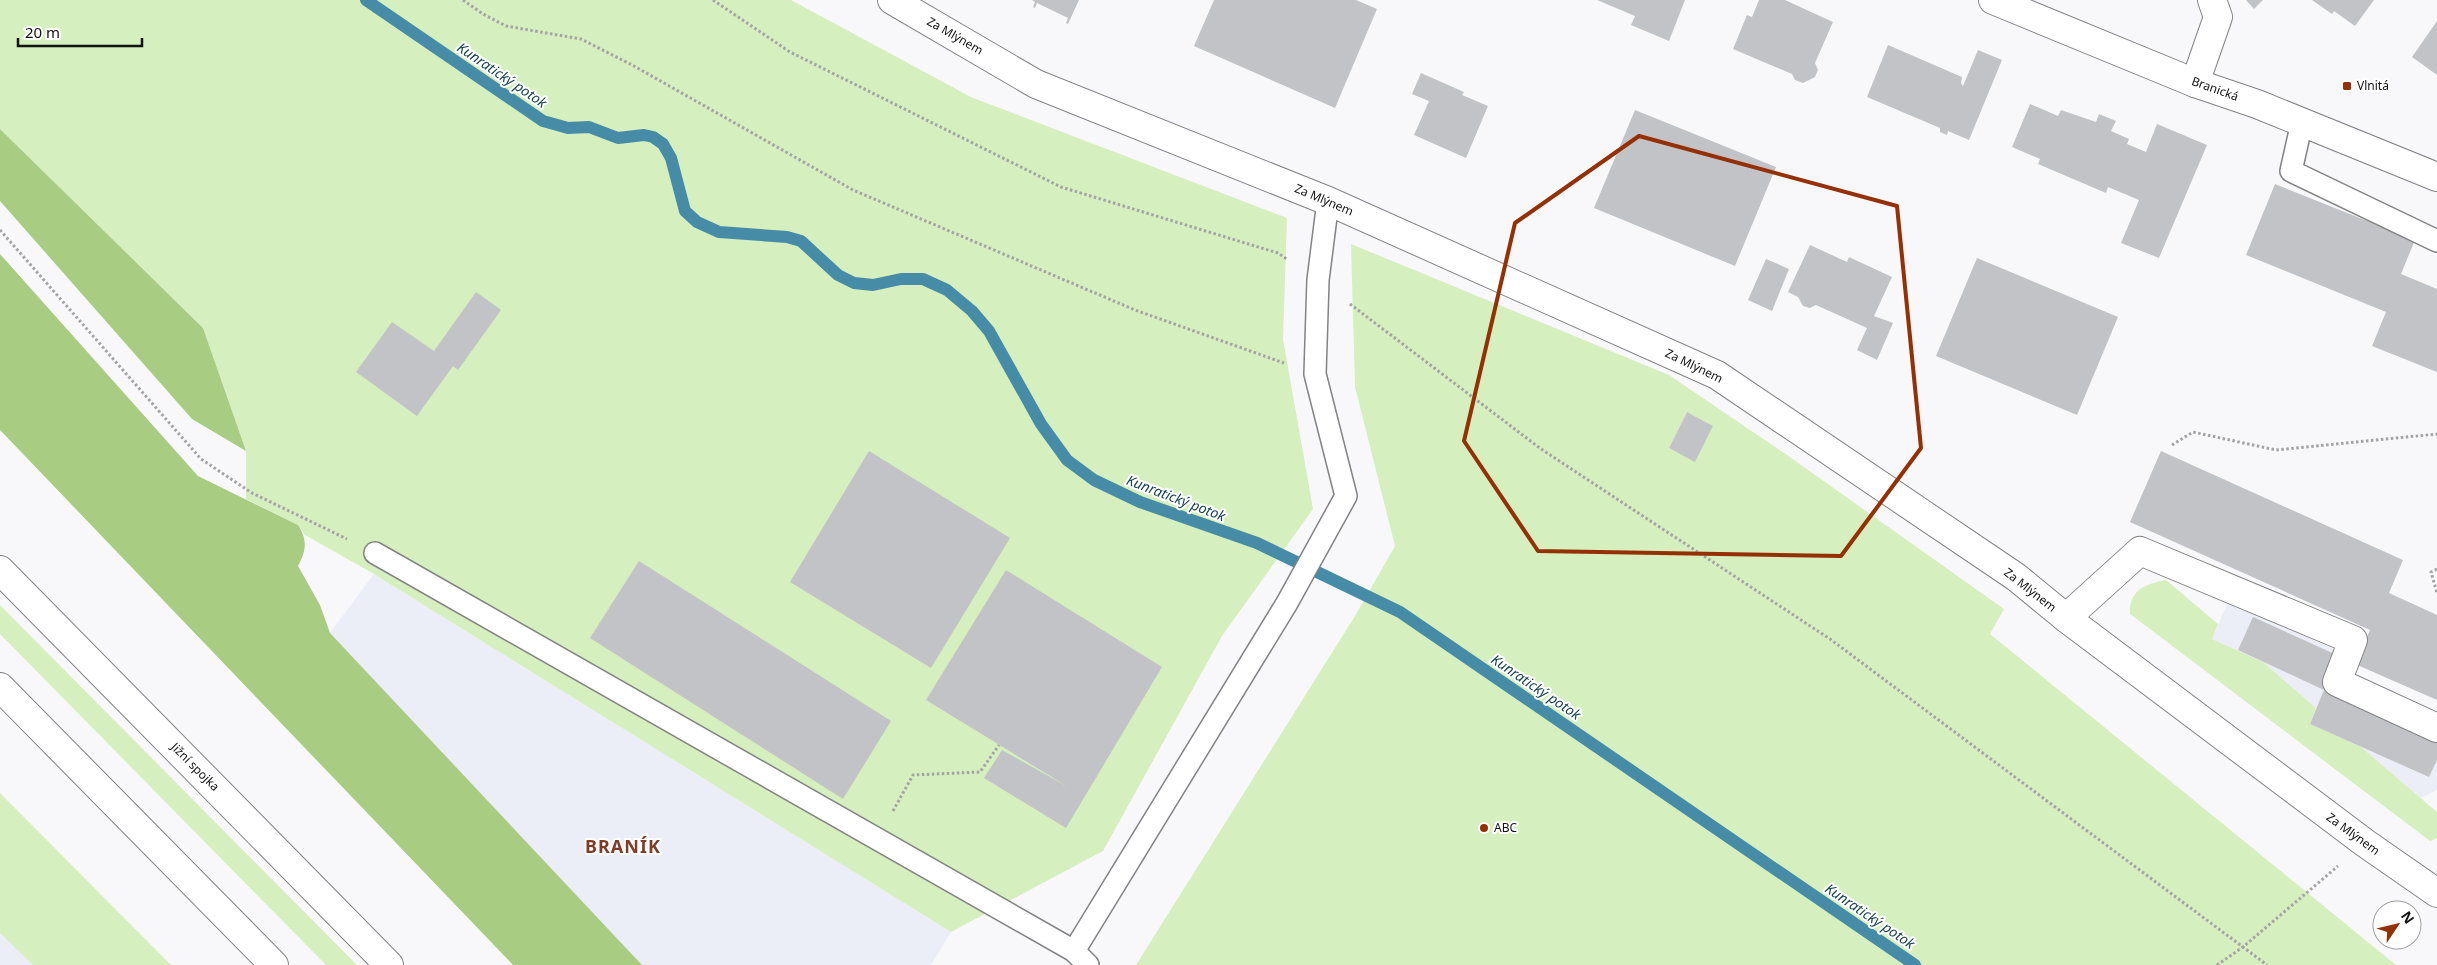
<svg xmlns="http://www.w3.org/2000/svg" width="2437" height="965" viewBox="0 0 2437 965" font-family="'Noto Sans',sans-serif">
  <rect width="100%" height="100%" fill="#f8f8fb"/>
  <!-- built -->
  <g fill="#ebedf7">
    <path d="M 374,574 L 951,932 L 931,965 L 642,965 L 330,633 Z"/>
    <path d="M 2228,602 L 2342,653 L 2331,686 L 2437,736 L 2437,790 L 2421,798 L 2361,747 L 2310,724 L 2316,708 L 2263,662 L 2212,639 Z"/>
    <path d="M 0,933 L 33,965 L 0,965 Z"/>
  </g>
  <!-- green -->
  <g fill="#d5efbe" fill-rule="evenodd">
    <path d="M 0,0 L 791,0 L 971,97 L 1287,218 L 1283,339 L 1313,509 L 1222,636 L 1103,851 L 951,932 L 374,574 L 305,535 L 298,525 L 246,499 L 246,451 L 203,328 L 0,129 Z"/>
    <path d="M 1351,244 L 1669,375 L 1787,455 L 2004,609 L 1990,634 L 2396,965 L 1136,965 L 1355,616 L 1395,546 L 1355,387 ZM 1687,412 L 1713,426 L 1695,461 L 1669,448 Z"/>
    <path d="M 2166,580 L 2218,624 L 2212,639 L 2263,662 L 2316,708 L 2310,724 L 2361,747 L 2437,812 L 2437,838 L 2430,841 L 2130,614 C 2129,590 2145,584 2166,580 Z"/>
    <path d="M 0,605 L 357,965 L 326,965 L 0,634 Z"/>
    <path d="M 0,793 L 171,965 L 33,965 L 0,933 Z"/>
  </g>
  <!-- forest -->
  <g fill="#a7cc82">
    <path d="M 0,129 L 203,328 L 246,451 L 192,419 L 0,201 Z"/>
    <path d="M 0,254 L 198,476 L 298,525 C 308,540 306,551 298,566 L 320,605 L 330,633 L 642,965 L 513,965 L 0,430 Z"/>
  </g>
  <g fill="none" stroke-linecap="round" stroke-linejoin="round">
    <!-- stream -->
    <path stroke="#478ca7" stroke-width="12" d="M 366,0 L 543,121 L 568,128 L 589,127 L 618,138 L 644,135 L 653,137 L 663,144 L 671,158 L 685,211 L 697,222 L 719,232 L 787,237 L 801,241 L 838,275 L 854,283 L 873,285 L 901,279 L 923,279 L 947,290 L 972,311 L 989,331 L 1041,424 L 1067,460 L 1094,480 L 1140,502 L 1257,543 L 1400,612 L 1915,965"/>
  </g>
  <!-- building -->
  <g fill="#c2c3c6">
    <path d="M 1032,0 L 1079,0 L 1068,24 L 1066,23 L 1068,18 L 1037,3 L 1035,8 L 1033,7 L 1035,2 Z"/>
    <path d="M 1214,0 L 1356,0 L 1377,9 L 1335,108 L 1194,46 Z"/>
    <path d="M 1597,0 L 1685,0 L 1669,41 L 1631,25 L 1635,16 Z"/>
    <path d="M 1759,0 L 1785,0 L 1833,22 L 1815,63 L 1818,70 L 1815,77 L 1803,83 L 1795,80 L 1792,74 L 1733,49 L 1747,15 L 1752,17 Z"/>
    <path d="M 2246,0 L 2263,0 L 2254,9 Z"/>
    <path d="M 2312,0 L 2374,0 L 2355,26 L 2334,11 L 2332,14 Z"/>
    <path d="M 2437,21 L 2437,75 L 2412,57 Z"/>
    <path d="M 1888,45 L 1962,77 L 1961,83 L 1963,86 L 1978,50 L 2002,60 L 1969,140 L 1948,131 L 1947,135 L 1940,132 L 1940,128 L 1867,97 Z"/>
    <path d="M 1421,73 L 1464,92 L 1462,95 L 1488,106 L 1466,158 L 1414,135 L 1429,101 L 1412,94 Z"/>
    <path d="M 2030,104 L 2058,116 L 2061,110 L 2096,122 L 2099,114 L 2116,121 L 2111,131 L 2129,139 L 2127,144 L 2146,152 L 2157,124 L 2207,145 L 2159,258 L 2121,243 L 2139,200 L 2108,187 L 2106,193 L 2038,164 L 2040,159 L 2012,147 Z"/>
    <path d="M 1635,110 L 1776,167 L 1735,266 L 1594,208 Z"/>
    <path d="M 2275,184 L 2415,240 L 2401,274 L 2437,289 L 2437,372 L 2372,346 L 2386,312 L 2246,255 Z"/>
    <path d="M 1810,245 L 1847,262 L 1849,257 L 1892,277 L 1874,316 L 1893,323 L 1877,360 L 1857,350 L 1867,328 L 1816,305 L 1810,308 L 1803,306 L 1798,297 L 1788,292 Z"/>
    <path d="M 1977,258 L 2118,317 L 2077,415 L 1936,356 Z"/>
    <path d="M 1766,259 L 1789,269 L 1772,311 L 1748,300 Z"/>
    <path d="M 476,292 L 501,310 L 458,370 L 453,366 L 417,416 L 356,372 L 392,322 L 434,351 Z"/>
    <path d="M 1687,412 L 1713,426 L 1695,462 L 1669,448 Z"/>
    <path d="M 869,451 L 1010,538 L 931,668 L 790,582 Z"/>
    <path d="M 2161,451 L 2403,560 L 2389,593 L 2437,615 L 2437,700 L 2355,664 L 2370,630 L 2130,522 Z"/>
    <path d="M 639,561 L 891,721 L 843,799 L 590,638 Z"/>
    <path d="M 1006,570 L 1162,667 L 1066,828 L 984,778 L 1002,750 L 1068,787 L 926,700 Z"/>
    <path d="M 2253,617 L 2339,656 L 2324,690 L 2238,650 Z"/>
    <path d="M 2324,690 L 2437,741 L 2437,760 L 2429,777 L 2310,724 Z"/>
  </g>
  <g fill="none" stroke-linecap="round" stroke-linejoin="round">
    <defs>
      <g id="lane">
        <path d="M 2302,122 L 2291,171 L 2437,241"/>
        <path d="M 375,553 L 1074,951 L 1088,965"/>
        <path d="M 1074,951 L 1287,603 L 1346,496 L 1315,374 L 1318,280 L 1328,201"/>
      </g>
      <g id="street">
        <path d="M 892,0 L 1036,84 L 1328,201 L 1717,375 L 2016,577 L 2066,618 L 2365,843 L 2437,893"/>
        <path d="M 2195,83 L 2218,17 L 2212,0"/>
        <path d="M 2066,618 L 2140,551 L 2353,640 L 2337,682 L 2437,728"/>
      </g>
      <path id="secondary" d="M 1993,0 L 2195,83 L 2257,104 L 2437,177"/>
      <g id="highway">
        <path d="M 0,570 L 389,965"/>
        <path d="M 0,687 L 274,965"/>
      </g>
    </defs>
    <!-- lane casing -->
    <use href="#lane" stroke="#838386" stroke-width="24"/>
    <!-- street casing -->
    <use href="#street" stroke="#838386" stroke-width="30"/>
    <!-- secondary casing -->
    <use href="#secondary" stroke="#838386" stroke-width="30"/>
    <!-- highway casing -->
    <use href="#highway" stroke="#838386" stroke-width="30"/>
    <!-- path -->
    <g stroke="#a3a3a5" stroke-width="3" stroke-dasharray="2.5 2.5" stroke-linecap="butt">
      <path d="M 463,0 L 483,14 L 506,26 L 581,39 L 634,66 L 853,190 L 1135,310 L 1284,363"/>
      <path d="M 713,0 L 790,52 L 1061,187 L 1278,253 L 1288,260"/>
      <path d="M 0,230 L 201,459 L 252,493 L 347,539"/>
      <path d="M 1350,304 L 1541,449 L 1830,639 L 2267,965"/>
      <path d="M 2172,445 L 2193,432 L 2276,450 L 2437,434"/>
      <path d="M 2437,569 L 2431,572 L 2437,593"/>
      <path d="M 893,811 L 913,775 L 980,772 L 999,745"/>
      <path d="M 2217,965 L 2243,947 L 2338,866"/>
    </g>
    <!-- lane -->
    <use href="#lane" stroke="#fff" stroke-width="21"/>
    <!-- street -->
    <use href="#street" stroke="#fff" stroke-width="28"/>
    <!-- secondary -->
    <use href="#secondary" stroke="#fff" stroke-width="28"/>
    <!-- highway -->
    <use href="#highway" stroke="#fff" stroke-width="28"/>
  </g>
  <!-- marked area -->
  <path fill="none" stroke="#952f04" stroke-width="4" stroke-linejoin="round" d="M 1639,136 L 1897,206 L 1921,448 L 1841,556 L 1538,551 L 1464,441 L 1515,223 Z"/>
  <!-- markers -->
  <g fill="#952f04" stroke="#fff" stroke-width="2">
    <rect x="2342" y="81" width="10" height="10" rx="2.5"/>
    <circle cx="1484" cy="828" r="5"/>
  </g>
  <g text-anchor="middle" stroke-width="4" stroke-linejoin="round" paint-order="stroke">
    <!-- street labels -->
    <g font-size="12" fill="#121213" stroke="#fff">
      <text transform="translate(955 36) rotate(30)" y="4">Za Mlýnem</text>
      <text transform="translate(2215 89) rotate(20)" y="4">Branická</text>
      <text transform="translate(1324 200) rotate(23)" y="4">Za Mlýnem</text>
      <text transform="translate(1694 366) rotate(26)" y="4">Za Mlýnem</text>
      <text transform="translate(2030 590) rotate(38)" y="4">Za Mlýnem</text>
      <text transform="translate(195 767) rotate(45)" y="4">Jižní spojka</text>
      <text transform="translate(2353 834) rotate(36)" y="4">Za Mlýnem</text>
    </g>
    <!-- poi labels -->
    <g font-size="12" fill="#121213" stroke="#fff" text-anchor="start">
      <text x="2357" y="90">Vlnitá</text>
      <text x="1494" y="832">ABC</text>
    </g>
    <!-- water labels -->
    <g font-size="14" font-style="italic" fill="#184353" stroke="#fff">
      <text transform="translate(502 75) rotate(34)" y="5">Kunratický potok</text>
      <text transform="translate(1176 498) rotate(21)" y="5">Kunratický potok</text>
      <text transform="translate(1536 687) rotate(34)" y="5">Kunratický potok</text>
      <text transform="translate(1870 916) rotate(34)" y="5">Kunratický potok</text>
    </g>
    <!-- district labels -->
    <g font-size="18" font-weight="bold" letter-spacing="1" fill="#803c26" stroke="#fff">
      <text x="623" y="853">BRANÍK</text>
    </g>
  </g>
  <!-- north arrow -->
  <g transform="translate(2397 925) rotate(55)"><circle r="24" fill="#ffffff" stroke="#a0a0a1"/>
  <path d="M0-4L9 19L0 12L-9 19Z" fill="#952f04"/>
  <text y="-8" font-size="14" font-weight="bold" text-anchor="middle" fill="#121213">N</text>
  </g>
  <!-- scale -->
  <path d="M18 38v8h124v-8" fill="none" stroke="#121213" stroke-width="2.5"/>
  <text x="25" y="38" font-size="15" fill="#121213" stroke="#ffffff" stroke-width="4" paint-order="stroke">20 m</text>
</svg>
